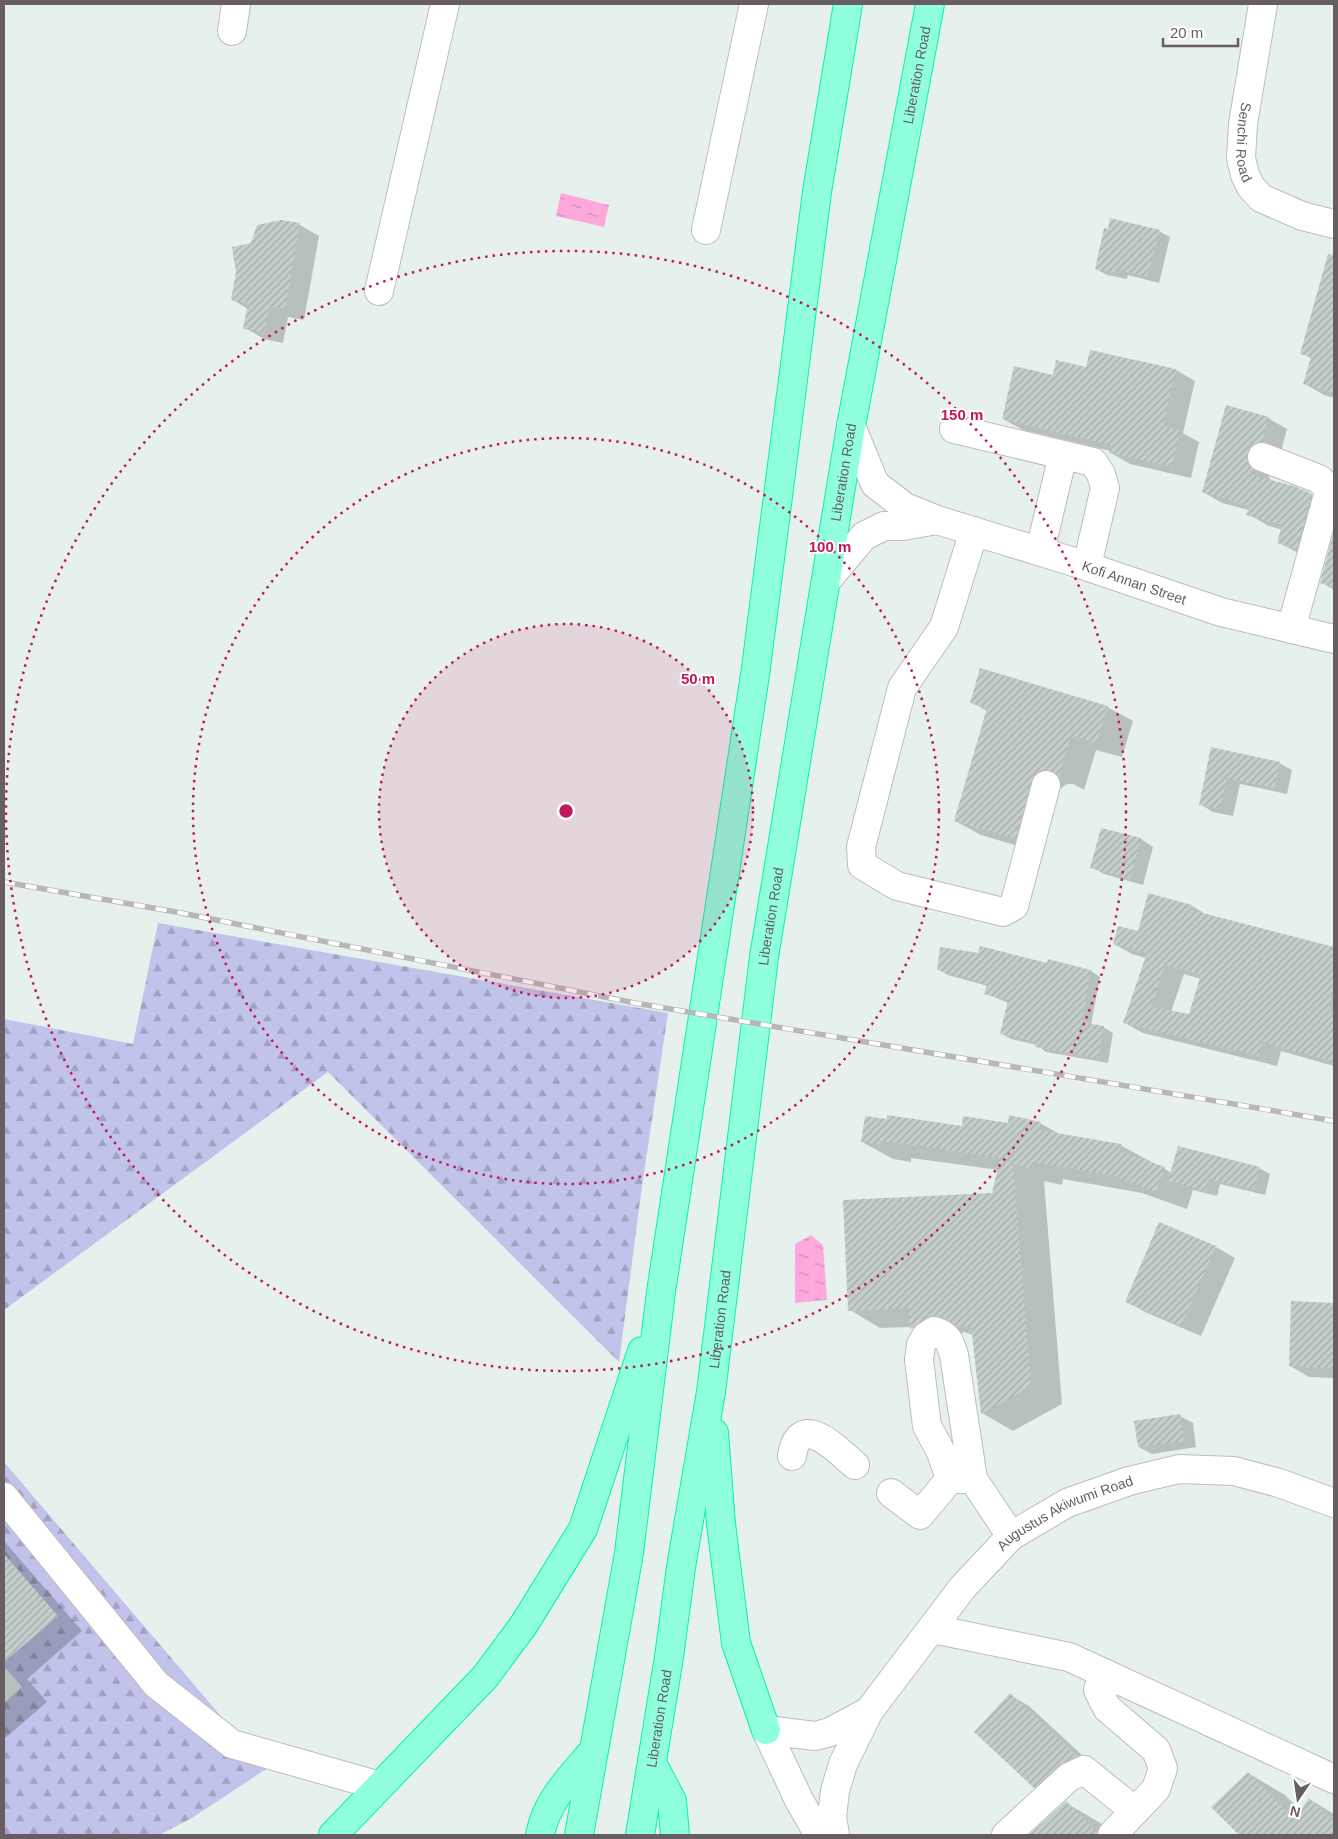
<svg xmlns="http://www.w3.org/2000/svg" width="1338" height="1839" viewBox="0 0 1338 1839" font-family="Helvetica,sans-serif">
  <defs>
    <pattern id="forest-firs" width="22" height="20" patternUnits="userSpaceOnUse" patternTransform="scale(1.25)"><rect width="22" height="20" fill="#c1c3ea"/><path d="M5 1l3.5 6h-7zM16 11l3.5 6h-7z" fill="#a1a2c1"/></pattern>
    <pattern id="water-ripples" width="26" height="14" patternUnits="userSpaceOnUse" patternTransform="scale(1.25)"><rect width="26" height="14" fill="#ffa8dc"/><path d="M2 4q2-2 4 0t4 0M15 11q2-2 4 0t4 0" fill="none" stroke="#d28cb6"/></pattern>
    <pattern id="building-hatch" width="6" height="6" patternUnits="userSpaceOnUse" patternTransform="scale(1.25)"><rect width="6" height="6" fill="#c4cfcb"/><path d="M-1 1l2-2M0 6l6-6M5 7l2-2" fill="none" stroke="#a3aba8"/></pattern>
  </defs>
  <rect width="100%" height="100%" fill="#e6f1ee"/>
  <!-- forest -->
  <g fill="url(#forest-firs)">
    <path d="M 158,923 L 668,1013 L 641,1193 L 619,1362 L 328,1072 L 4,1310 L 4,1019 L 133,1044 Z"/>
    <path d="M 4,1462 L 266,1769 L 192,1818 L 159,1835 L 4,1835 L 4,1703 L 22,1687 L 4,1666 L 4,1662 L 57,1616 L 4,1554 Z"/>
  </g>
  <!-- water -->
  <g fill="url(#water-ripples)">
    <path d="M 561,193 L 609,205 L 604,227 L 556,216 Z"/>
    <path d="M 811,1235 L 823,1245 L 827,1300 L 795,1303 L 795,1244 Z"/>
  </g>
  <!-- shadow -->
  <g fill="#0003" fill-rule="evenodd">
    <path d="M 300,225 L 319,236 L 304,320 L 288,317 L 283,343 L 264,339 L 245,328 L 248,309 L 233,300 L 251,244 Z"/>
    <path d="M 1159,231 L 1170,237 L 1159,283 L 1128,275 L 1127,279 L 1107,275 L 1096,269 Z"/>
    <path d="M 1320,289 L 1334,293 L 1334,398 L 1324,395 L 1305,384 L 1312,359 L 1302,353 Z"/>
    <path d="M 1087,369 L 1176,370 L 1195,381 L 1183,433 L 1199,442 L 1191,478 L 1130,464 L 1111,453 L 1111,451 L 1023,430 L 1003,419 Z"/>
    <path d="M 1268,418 L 1287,429 L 1281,452 L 1266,472 L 1272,482 L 1312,495 L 1331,506 L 1316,559 L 1298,553 L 1278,542 L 1282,530 L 1267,525 L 1248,514 L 1249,510 L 1222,503 L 1203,492 Z"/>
    <path d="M 1334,536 L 1334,590 L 1321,582 Z"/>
    <path d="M 971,702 L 1107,707 L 1133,721 L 1122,757 L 1096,750 L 1084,790 L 1073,784 L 1067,784 L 1060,789 L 1041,853 L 981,835 L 955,821 L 987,711 Z"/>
    <path d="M 1212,749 L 1279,763 L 1292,770 L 1287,794 L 1240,784 L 1233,816 L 1213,812 L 1200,804 Z"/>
    <path d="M 1102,829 L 1141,839 L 1153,847 L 1143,885 L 1104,874 L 1091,867 Z"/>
    <path d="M 1192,906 L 1207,915 L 1334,948 L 1334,1066 L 1281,1051 L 1277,1066 L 1143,1033 L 1125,1023 L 1146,958 L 1132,954 L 1114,944 ZM 1184,974 L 1201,979 L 1190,1015 L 1171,1012 Z"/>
    <path d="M 1047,965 L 1091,971 L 1100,977 L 1091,1025 L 1103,1027 L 1113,1033 L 1108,1063 L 1046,1052 L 1037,1045 L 1011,1039 L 1002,1034 L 1009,1003 L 986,994 L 988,986 L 948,975 L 938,969 Z"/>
    <path d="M 1040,1123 L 1061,1135 L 1120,1145 L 1172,1173 L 1259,1168 L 1270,1174 L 1265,1195 L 1220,1184 L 1217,1196 L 1193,1190 L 1187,1209 L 1142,1193 L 1063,1179 L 1062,1185 L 1044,1181 L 1062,1404 L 1013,1431 L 982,1413 L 973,1335 L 964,1332 L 942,1346 L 911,1327 L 880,1328 L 850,1310 L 993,1194 L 999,1170 L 911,1158 L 911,1162 L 893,1159 L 862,1142 L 963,1127 Z"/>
    <path d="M 1216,1247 L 1235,1258 L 1201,1336 L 1145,1312 L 1126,1301 Z"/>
    <path d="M 1292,1302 L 1334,1304 L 1334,1378 L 1309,1377 L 1290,1366 Z"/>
    <path d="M 1180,1416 L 1193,1423 L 1196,1447 L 1152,1454 L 1139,1447 Z"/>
    <path d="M 4,1541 L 82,1631 L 27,1679 L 47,1702 L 4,1739 Z"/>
    <path d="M 1010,1695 L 1029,1706 L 1095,1767 L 1054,1798 L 1035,1787 Z"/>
    <path d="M 1248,1773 L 1285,1795 L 1301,1811 L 1309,1799 L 1334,1814 L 1334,1835 L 1240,1835 L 1213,1807 Z"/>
    <path d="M 1066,1803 L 1116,1832 L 1120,1835 L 1031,1835 Z"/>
  </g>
  <!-- building -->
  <g fill="url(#building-hatch)" fill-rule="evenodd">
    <path d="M 1110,218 L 1160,230 L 1147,277 L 1116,269 L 1115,273 L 1095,269 L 1104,228 L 1108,229 Z"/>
    <path d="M 281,220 L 300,223 L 285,309 L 269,306 L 264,332 L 243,329 L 248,303 L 231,300 L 236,272 L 232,247 L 251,243 L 257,225 Z"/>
    <path d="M 1328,254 L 1334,255 L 1334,393 L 1303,384 L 1311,357 L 1300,354 Z"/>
    <path d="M 1090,350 L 1176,369 L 1163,426 L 1180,430 L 1172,467 L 1109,453 L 1111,445 L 1002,419 L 1014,366 L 1053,375 L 1056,360 L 1086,367 Z"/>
    <path d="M 1226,405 L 1269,417 L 1262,442 L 1253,445 L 1247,452 L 1247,460 L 1254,470 L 1252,475 L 1294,486 L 1312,494 L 1297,549 L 1277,543 L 1282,525 L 1246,515 L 1249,506 L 1202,492 Z"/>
    <path d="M 1334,531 L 1334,587 L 1320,583 Z"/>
    <path d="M 980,668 L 1108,706 L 1097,743 L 1071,736 L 1059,777 L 1050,770 L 1041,770 L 1035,774 L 1016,839 L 954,821 L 987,708 L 970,703 Z"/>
    <path d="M 1211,747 L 1280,762 L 1274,788 L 1227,778 L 1220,809 L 1199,805 Z"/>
    <path d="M 1101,828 L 1141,838 L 1130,879 L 1090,868 Z"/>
    <path d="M 1148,893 L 1192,905 L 1191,910 L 1334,947 L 1334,986 L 1328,1011 L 1334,1013 L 1334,1062 L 1262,1042 L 1259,1056 L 1123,1023 L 1147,953 L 1113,944 L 1118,926 L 1138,931 ZM 1165,965 L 1201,974 L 1189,1014 L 1151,1007 Z"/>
    <path d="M 980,946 L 1047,963 L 1048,959 L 1091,970 L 1082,1022 L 1104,1026 L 1098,1058 L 1035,1047 L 1036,1042 L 1000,1034 L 1008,1000 L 984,994 L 987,984 L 937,970 L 940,947 L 978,953 Z"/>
    <path d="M 887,1115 L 962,1126 L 963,1116 L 1008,1123 L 1009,1115 L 1041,1122 L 1039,1130 L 1121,1144 L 1120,1151 L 1165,1167 L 1156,1192 L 1110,1175 L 1032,1162 L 1031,1168 L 1013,1164 L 1031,1387 L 981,1414 L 971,1326 L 957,1327 L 946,1319 L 933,1315 L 910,1329 L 908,1308 L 848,1311 L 843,1200 L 992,1193 L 1000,1158 L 922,1146 L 880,1141 L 880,1145 L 861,1142 L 865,1116 L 887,1119 Z"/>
    <path d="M 1178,1146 L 1260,1167 L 1254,1189 L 1209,1179 L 1206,1191 L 1168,1181 Z"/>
    <path d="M 1159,1222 L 1216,1246 L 1181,1326 L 1125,1302 Z"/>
    <path d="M 1291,1301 L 1334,1303 L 1334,1368 L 1289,1366 Z"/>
    <path d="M 1180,1414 L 1184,1441 L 1138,1447 L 1134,1421 Z"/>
    <path d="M 4,1554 L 58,1616 L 4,1662 Z"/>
    <path d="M 1010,1693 L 1077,1756 L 1059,1765 L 1034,1788 L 974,1732 Z"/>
    <path d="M 1248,1772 L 1294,1819 L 1309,1798 L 1334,1822 L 1334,1835 L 1239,1835 L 1211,1807 Z"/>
    <path d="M 1066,1801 L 1097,1832 L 1097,1835 L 1029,1835 Z"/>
  </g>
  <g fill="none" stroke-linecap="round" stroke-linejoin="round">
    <defs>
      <g id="minor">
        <path id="s1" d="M 1263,4 L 1243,124 L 1241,158 L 1245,175 L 1251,187 L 1261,198 L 1302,216 L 1334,224"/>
        <path d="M 232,31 L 236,4"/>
        <path d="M 706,230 L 754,4"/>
        <path d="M 379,291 L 445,4"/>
        <path id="s2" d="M 851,426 L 875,484 L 905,507 L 937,520 L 1074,562 L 1221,612 L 1334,639"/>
        <path d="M 954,429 L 1093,462 L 1101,474 L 1105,488 L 1087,566"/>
        <path d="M 1262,457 L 1319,479 L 1327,487 L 1328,495 L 1291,629"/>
        <path d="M 974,531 L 944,627 L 902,688 L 861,847 L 862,865 L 897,886 L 1003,912 L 1014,906 L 1046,785"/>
        <path d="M 1040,551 L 1063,455"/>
        <path d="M 827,580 L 864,536 L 884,526 L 903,526 L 937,520"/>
        <path d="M 792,1456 C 799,1409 837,1450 855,1465"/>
        <path d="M 950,1479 L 941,1452 L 927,1426 L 919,1360 L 921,1345 L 926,1336 L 934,1331 C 948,1335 950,1342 954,1355 L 973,1479 L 1011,1536"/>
        <path d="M 891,1493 L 920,1515 L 950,1479 L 967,1479"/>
        <path d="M 4,1497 L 156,1684 L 232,1744 L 380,1786"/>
        <path d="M 933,1629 L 1069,1657 L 1334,1779"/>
        <path d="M 1104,1673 L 1098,1690 L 1107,1708 L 1156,1750 L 1163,1768 L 1156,1789 L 1112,1835"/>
        <path d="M 766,1730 L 799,1800 L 819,1835"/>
        <path d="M 766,1730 L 815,1736 L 830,1732 L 869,1711"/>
        <path id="s3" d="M 835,1835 L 832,1816 L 835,1791 L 843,1764 L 869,1711 L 963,1587 L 1011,1536 L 1067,1503 L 1129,1481 L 1179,1469 L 1234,1471 L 1279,1483 L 1334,1503"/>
        <path d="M 1006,1835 L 1069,1777 L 1084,1770 L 1135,1811"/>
      </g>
      <g id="highway">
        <path d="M 714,1433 L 721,1524 L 736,1643 L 766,1730"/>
        <path d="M 652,1763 L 672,1801 L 675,1835"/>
        <path d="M 333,1835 L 485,1677 L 523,1626 L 583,1529 L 642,1351"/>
        <path d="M 540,1835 C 546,1801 571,1777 593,1751"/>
        <path d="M 579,1835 L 629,1553 L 661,1292 L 756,668 L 817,192 L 848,4"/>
        <path id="s4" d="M 640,1835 L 669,1657 L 681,1567 L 711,1392 L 764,957 L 851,426 L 930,4"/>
      </g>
    </defs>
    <!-- minor casing -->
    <use href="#minor" stroke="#c2babe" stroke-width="30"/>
    <!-- highway casing -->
    <use href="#highway" stroke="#00f7a0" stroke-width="30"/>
    <!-- minor -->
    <use href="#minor" stroke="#fff" stroke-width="28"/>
    <!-- highway -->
    <use href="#highway" stroke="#8fffde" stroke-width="28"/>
    <defs>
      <path id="rail" d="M 4,882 L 176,912 L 635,1003 L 1334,1121"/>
    </defs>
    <!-- rail casing -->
    <use href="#rail" stroke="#b8b7b8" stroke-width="5.5"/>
    <!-- rail -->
    <use href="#rail" stroke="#fff" stroke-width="4" stroke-dasharray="11" stroke-linecap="butt"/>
  </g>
  <!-- distance rings -->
  <circle cx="566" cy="811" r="187" fill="#c2185b" fill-opacity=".12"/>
  <g fill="none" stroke="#c2185b" stroke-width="2.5" stroke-dasharray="2.5 5">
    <circle cx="566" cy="811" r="187"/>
    <circle cx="566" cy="811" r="373"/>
    <circle cx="566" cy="811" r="560"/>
  </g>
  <g text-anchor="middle" stroke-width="4" stroke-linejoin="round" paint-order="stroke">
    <!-- street labels -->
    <g font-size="14" fill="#675d62" stroke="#fff">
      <text dy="5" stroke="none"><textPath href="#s4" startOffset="1782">Liberation Road</textPath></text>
      <text dy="5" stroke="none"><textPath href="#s1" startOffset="140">Senchi Road</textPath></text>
      <text dy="5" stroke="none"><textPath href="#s4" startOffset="1378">Liberation Road</textPath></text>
      <text dy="5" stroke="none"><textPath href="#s2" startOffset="342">Kofi Annan Street</textPath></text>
      <text dy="5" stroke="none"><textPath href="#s4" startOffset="928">Liberation Road</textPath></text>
      <text dy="5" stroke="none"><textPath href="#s4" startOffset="522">Liberation Road</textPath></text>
      <text dy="5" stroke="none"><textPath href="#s3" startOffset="416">Augustus Akiwumi Road</textPath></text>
      <text dy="5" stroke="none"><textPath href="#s4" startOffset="118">Liberation Road</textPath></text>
    </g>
  </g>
  <circle cx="566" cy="811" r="8" fill="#c2185b" stroke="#fff" stroke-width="2.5"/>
  <g font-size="15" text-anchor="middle" font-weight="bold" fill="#c2185b" stroke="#fff" stroke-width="4" stroke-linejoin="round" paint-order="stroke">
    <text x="962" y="420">150 m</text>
    <text x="830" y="552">100 m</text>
    <text x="698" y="684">50 m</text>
  </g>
  <!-- border -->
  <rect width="1338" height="1839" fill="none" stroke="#675d62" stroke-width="10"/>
  <!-- north arrow -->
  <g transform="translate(1298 1799) rotate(193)" stroke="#ffffff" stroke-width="4" paint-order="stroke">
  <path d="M0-4L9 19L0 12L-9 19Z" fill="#675d62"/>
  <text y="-8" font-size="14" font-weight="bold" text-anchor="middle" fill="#675d62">N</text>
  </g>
  <!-- scale -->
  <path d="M1163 38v8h75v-8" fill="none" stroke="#675d62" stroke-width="2.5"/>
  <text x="1170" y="38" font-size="15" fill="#675d62" stroke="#ffffff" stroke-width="4" paint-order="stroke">20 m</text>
</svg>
